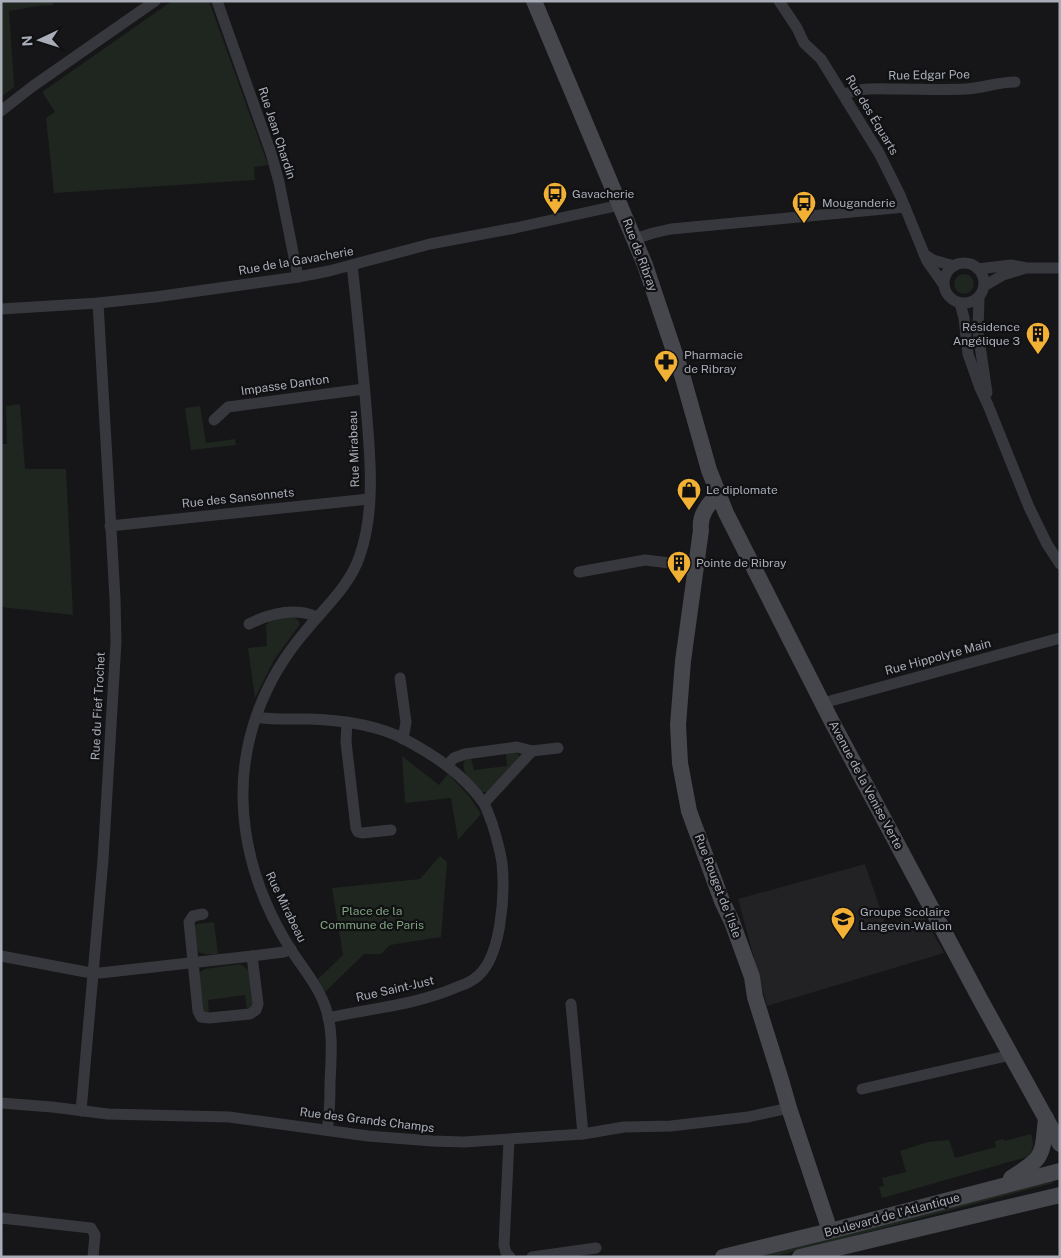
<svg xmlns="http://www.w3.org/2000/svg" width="1061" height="1258" viewBox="0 0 1061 1258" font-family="'Public Sans',sans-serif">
  <rect width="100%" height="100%" fill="#161618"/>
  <!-- built -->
  <path fill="#222225" d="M 865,864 L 886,926 L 921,911 L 944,953 L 767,1006 L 738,899 Z"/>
  <!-- green -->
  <g fill="#1e261f">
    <path d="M 1,1 L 52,1 L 53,5 L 39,6 L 9,11 L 14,87 L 1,97 Z"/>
    <path d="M 172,1 L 209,1 L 268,165 L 254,167 L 255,180 L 54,193 L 46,118 L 55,112 L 42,92 Z"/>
    <circle cx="964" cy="284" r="10"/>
    <path d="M 20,404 L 25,469 L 66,469 L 73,615 L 1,607 L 1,444 L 7,444 L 6,406 Z"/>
    <path d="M 200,406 L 206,443 L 235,439 L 236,445 L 191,450 L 185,408 Z"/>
    <path d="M 292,616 L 298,620 L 300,624 L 274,660 L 255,698 L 248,648 L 267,646 L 266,626 L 271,619 Z"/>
    <path d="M 515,752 L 519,755 L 519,761 L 489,792 L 481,792 C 472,782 459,772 465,759 L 471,758 L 474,770 L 507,766 L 506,754 Z"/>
    <path d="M 402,756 L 439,785 L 448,774 L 469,796 L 481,814 L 458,840 L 451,798 L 405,803 Z"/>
    <path d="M 440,856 L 447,862 L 441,937 L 390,945 L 381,954 L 364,954 L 325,992 L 318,979 L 343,955 L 332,888 L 420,879 Z"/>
    <path d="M 214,922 L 218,954 C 194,956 195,950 193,929 L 197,924 Z"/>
    <path d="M 240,964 L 249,970 L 253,1007 L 247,1009 L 245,995 L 208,1000 L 209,1013 L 204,1012 L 199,978 L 200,972 L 205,969 Z"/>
    <path d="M 1031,1134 C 1034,1143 1034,1151 1027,1157 L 882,1198 L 879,1187 L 884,1186 L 882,1178 L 906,1172 L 900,1151 L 928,1142 L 949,1140 L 955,1158 L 996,1147 L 995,1141 L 1004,1139 L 1005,1141 Z"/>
    <path d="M 1053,1181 L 1053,1183 L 800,1250 L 771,1257 L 757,1257 Z"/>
  </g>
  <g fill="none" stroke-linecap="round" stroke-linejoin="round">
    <!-- street -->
    <g stroke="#37383d" stroke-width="11">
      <path d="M 217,1 L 271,153 L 279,182 L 298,277"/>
      <path d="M 779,1 L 797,28 L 804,43 L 821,59 L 879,153 L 900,195 L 927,261 L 944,285"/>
      <path d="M 844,95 C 859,87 880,89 897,89 C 920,89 943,90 966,89 C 984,88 997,82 1015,82"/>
      <path d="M 1,111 L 33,86 L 155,1"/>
      <path d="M 635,239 L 653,233 L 671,229 L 905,207"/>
      <path d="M 924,254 L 933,260 L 954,266"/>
      <circle cx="964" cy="283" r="20"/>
      <path d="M 978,269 L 1011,265 L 1027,268 L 1060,268"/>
      <path d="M 984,286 L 1003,275 L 1023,269"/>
      <path d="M 979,297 L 978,332 L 987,393"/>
      <path d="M 960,303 L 964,318 L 968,354 L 980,388 L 988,405 L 1029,507 L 1047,544 L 1060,564"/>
      <path d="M 1,309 L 98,303 L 155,297 L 298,277 L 329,271 L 430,244 L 515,228 L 620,205"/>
      <path d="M 214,420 L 228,407 L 364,389"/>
      <path d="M 110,526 L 369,499"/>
      <path d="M 579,572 L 645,560 L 695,566"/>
      <path d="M 249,624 C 271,613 294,607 317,617"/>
      <path d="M 400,678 L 406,722 L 403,739"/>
      <path d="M 823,703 L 1060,638"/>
      <path d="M 256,717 C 273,720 291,719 309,719 C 341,720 375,724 404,739 C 434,755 463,774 483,802 C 487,808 489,816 492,823 C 496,836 500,849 502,863 C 505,894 502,961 474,979 C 469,983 462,985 457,987 C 416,1005 371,1008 328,1018"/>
      <path d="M 347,722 L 346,742 L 356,828 L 358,832 L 362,833 L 391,830"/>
      <path d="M 447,765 L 454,758 L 465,754 L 517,747 L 532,751 L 558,748"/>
      <path d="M 484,803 L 532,751"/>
      <path d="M 203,914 L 193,916 L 189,922 L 198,1011 L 201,1017 L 209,1018 L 250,1014 L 256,1010 L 258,1004 L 252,956"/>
      <path d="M 1,956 L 86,972 L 100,973 L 252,956 L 284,952 L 291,949"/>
      <path d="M 571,1004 L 583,1134"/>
      <path d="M 862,1089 L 1011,1055"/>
      <path d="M 1,1103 L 52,1107 L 108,1114 L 229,1117 L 368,1136 L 432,1141 L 464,1142 L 583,1134 L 624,1127 L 671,1126 L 748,1117 L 789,1108"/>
      <path d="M 81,1111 L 103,860 L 116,642 L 115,598 L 98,303"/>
      <path d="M 327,1130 C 330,1114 330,1099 330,1083 C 331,1058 334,1030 325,1006 C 318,986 303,968 291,950 C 262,904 244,853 243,798 C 242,737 265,679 304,633 C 324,608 350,586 360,555 C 377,506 369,445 365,394 C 361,351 357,308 352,265"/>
      <path d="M 509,1140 L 504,1245 L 506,1253 L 510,1257"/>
      <path d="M 1,1218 L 91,1228 L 95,1235 L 93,1257"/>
      <path d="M 532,1257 L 596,1248"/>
    </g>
    <!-- secondary -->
    <g stroke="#45474d" stroke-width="16">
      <path d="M 534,1 L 645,265 L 683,378 L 709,470 L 726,513 L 832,722 L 980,999 L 1060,1144"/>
      <path d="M 719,496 C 707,503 699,517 701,530 L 683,661 L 678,725 L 680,763 L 689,811 L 722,901 L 732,922 L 752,977 L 755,997 L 781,1080 L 789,1108 L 830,1231"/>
      <path d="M 1011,1178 C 1045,1157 1042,1156 1046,1118"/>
      <path d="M 723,1257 L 830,1231 L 1060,1171"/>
      <path d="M 800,1257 L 1060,1195"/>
    </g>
  </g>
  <!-- icons -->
  <defs>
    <symbol id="bus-pin" viewBox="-11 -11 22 30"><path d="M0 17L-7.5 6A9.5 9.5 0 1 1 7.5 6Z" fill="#f2b134" stroke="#111113"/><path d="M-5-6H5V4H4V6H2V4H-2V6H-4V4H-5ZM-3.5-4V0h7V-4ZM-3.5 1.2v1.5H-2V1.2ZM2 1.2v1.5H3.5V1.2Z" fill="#111"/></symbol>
    <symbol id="building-pin" viewBox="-11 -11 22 30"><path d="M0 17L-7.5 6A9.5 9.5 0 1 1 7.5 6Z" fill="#f2b134" stroke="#111113"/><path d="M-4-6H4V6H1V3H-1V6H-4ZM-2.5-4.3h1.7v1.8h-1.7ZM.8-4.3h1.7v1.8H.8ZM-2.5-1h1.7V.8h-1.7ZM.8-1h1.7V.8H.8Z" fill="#111"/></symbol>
    <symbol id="pharmacy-pin" viewBox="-11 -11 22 30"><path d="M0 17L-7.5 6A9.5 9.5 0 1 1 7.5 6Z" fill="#f2b134" stroke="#111113"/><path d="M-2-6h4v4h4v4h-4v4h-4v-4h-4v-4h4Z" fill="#111"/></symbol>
    <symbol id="shop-pin" viewBox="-11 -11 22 30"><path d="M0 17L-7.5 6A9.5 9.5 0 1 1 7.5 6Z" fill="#f2b134" stroke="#111113"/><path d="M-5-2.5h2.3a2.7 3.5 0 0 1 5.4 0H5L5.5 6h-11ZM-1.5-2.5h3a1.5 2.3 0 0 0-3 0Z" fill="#111"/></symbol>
    <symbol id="school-pin" viewBox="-11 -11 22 30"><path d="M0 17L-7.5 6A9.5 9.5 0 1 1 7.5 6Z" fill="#f2b134" stroke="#111113"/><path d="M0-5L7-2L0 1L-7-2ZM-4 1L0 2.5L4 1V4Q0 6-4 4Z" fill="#111"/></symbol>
  </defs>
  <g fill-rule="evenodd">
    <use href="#bus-pin" x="541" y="180" width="28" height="38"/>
    <use href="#bus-pin" x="790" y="189" width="28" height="38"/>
    <use href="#building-pin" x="1024" y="320" width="28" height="38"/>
    <use href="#pharmacy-pin" x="652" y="348" width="28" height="38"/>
    <use href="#shop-pin" x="675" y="476" width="28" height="38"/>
    <use href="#building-pin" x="665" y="549" width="28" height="38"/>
    <use href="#school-pin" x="829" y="905" width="28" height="38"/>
  </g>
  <g text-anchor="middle" stroke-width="4.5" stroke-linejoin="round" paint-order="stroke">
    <!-- street labels -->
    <g font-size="12" fill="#a8adb8" stroke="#111113">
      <text transform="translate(929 75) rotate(-1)" y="4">Rue Edgar Poe</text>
      <text transform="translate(872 115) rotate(59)" y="4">Rue des Équarts</text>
      <text transform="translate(277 133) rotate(72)" y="4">Rue Jean Chardin</text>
      <text transform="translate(640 255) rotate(69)" y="4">Rue de Ribray</text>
      <text transform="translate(296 261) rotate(-10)" y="4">Rue de la Gavacherie</text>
      <text transform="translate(285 385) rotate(-8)" y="4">Impasse Danton</text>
      <text transform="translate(354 449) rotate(-92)" y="4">Rue Mirabeau</text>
      <text transform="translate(238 498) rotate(-6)" y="4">Rue des Sansonnets</text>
      <text transform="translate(938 657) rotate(-15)" y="4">Rue Hippolyte Main</text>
      <text transform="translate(98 706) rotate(-87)" y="4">Rue du Fief Trochet</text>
      <text transform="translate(866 785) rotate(62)" y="4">Avenue de la Venise Verte</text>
      <text transform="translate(718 886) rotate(69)" y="4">Rue Rouget de l'Isle</text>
      <text transform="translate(286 907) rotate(64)" y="4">Rue Mirabeau</text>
      <text transform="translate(395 989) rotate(-13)" y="4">Rue Saint-Just</text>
      <text transform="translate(367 1120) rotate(7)" y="4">Rue des Grands Champs</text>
      <text transform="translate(892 1215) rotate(-15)" y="4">Boulevard de l'Atlantique</text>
    </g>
    <!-- poi labels -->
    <g font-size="12" fill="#a8adb8" stroke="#111113" text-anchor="start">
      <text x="572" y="198">Gavacherie</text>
      <text x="822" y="207">Mouganderie</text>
      <text x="1020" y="331" text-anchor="end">Résidence<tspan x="1020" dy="14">Angélique 3</tspan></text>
      <text x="684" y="359">Pharmacie<tspan x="684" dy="14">de Ribray</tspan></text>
      <text x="706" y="494">Le diplomate</text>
      <text x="696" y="567">Pointe de Ribray</text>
      <text x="860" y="916">Groupe Scolaire<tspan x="860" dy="14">Langevin-Wallon</tspan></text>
    </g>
    <!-- park labels -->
    <g font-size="12" fill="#7fa381" stroke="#111113">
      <text x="372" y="915">Place de la<tspan x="372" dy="14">Commune de Paris</tspan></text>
    </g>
  </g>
  <!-- border -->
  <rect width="1061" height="1258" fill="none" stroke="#a8adb8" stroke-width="5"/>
  <!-- north arrow -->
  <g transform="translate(40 40) rotate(266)" stroke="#111113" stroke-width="4" paint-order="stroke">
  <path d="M0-4L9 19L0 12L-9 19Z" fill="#a8adb8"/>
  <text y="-8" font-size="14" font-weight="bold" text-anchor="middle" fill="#a8adb8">N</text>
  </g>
</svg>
